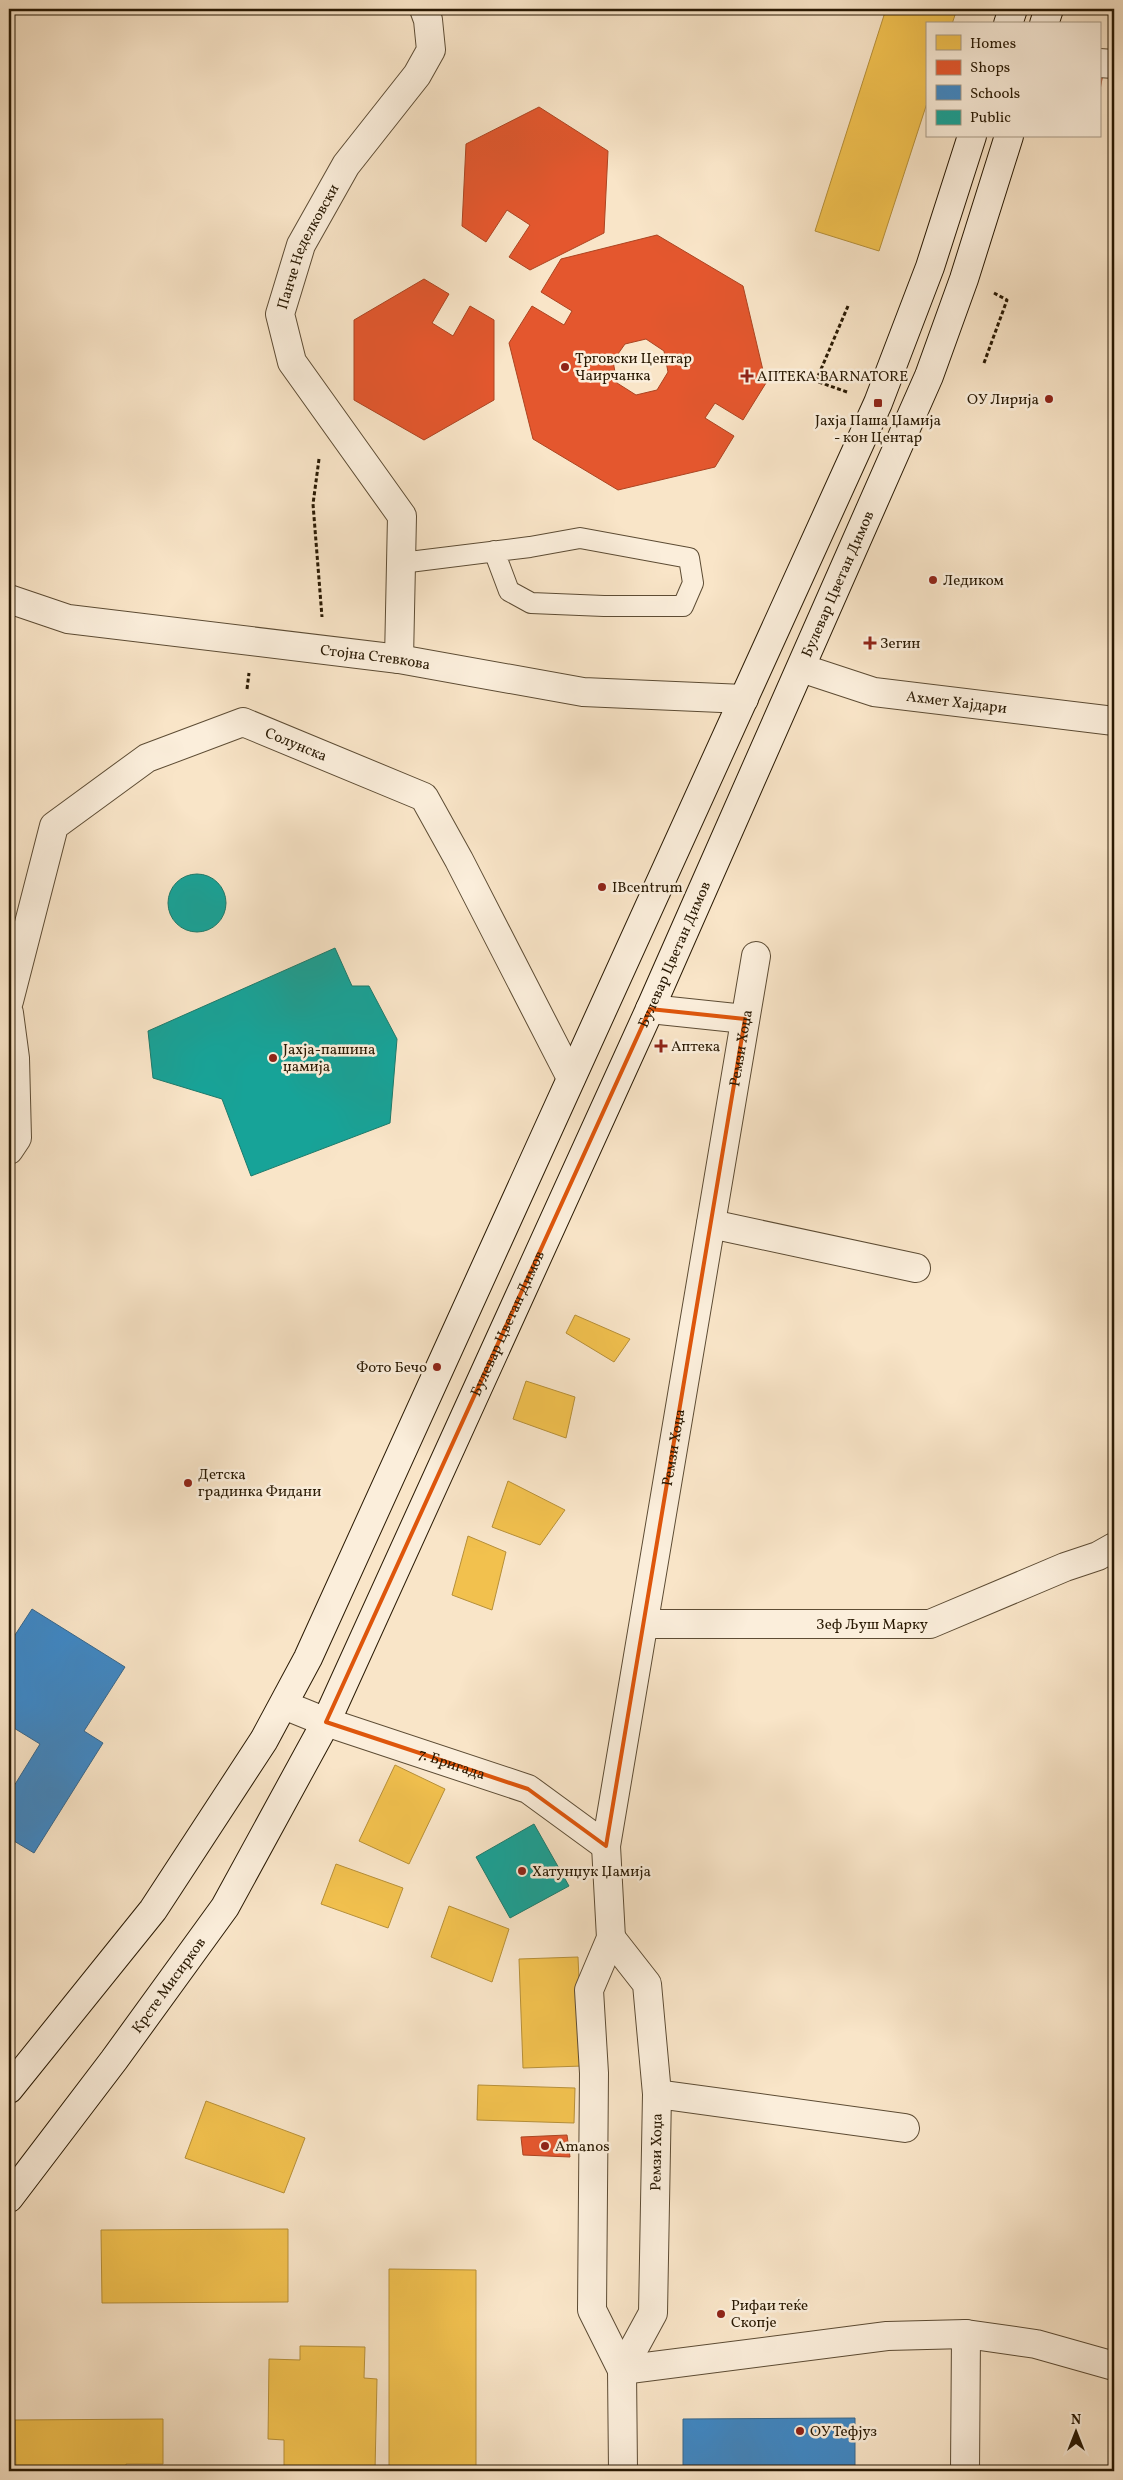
<svg xmlns="http://www.w3.org/2000/svg" width="1123" height="2480" viewBox="0 0 1123 2480" font-family="Vollkorn,serif">
  <rect width="100%" height="100%" fill="#f9e5c8"/>
  <filter id="stains"><feTurbulence type="fractalNoise" baseFrequency=".004" numOctaves="4"/><feColorMatrix values="0 0 0 0 .2 0 0 0 0 .09 0 0 0 0 .02 0 0 0 .5 -.17"/></filter>
  <radialGradient id="worn" r=".72"><stop offset=".6" stop-color="#630" stop-opacity="0"/><stop offset="1" stop-color="#630" stop-opacity=".3"/></radialGradient>
  <!-- homes -->
  <g fill="#f2c14e" stroke="#b68f38">
    <path d="M 886,9 L 957,9 L 952,24 L 927,24 L 927,103 L 879,251 L 815,231 Z"/>
    <path d="M 575,1315 L 630,1339 L 614,1362 L 566,1333 Z"/>
    <path d="M 526,1381 L 575,1397 L 566,1438 L 513,1419 Z"/>
    <path d="M 508,1481 L 565,1510 L 540,1545 L 492,1527 Z"/>
    <path d="M 468,1536 L 506,1552 L 492,1610 L 452,1595 Z"/>
    <path d="M 395,1765 L 445,1789 L 409,1864 L 359,1841 Z"/>
    <path d="M 336,1864 L 403,1888 L 388,1928 L 321,1904 Z"/>
    <path d="M 449,1906 L 509,1929 L 492,1982 L 431,1957 Z"/>
    <path d="M 578,1957 L 583,2066 L 523,2068 L 519,1959 Z"/>
    <path d="M 478,2085 L 575,2088 L 574,2123 L 477,2120 Z"/>
    <path d="M 206,2101 L 305,2138 L 284,2193 L 185,2158 Z"/>
    <path d="M 288,2229 L 288,2302 L 102,2303 L 101,2230 Z"/>
    <path d="M 389,2269 L 476,2270 L 476,2471 L 389,2471 Z"/>
    <path d="M 300,2346 L 365,2347 L 364,2378 L 377,2379 L 375,2471 L 284,2471 L 284,2440 L 268,2439 L 269,2359 L 300,2360 Z"/>
    <path d="M 163,2419 L 163,2464 L 126,2464 L 126,2471 L 16,2471 L 15,2420 Z"/>
  </g>
  <!-- shops -->
  <g fill="#e4572e" stroke="#ac4421" fill-rule="evenodd">
    <path d="M 1099,73 L 1103,73 L 1099,96 Z"/>
    <path d="M 539,107 L 608,151 L 604,233 L 530,270 L 509,257 L 530,225 L 507,210 L 486,242 L 462,226 L 466,144 Z"/>
    <path d="M 657,235 L 743,286 L 766,383 L 743,420 L 715,403 L 705,418 L 734,436 L 715,467 L 618,490 L 533,439 L 509,343 L 532,306 L 564,325 L 572,311 L 541,292 L 561,259 ZM 646,339 L 664,351 L 668,372 L 657,390 L 636,395 L 617,383 L 613,361 L 625,344 Z"/>
    <path d="M 424,279 L 449,294 L 432,323 L 453,336 L 470,306 L 494,320 L 494,400 L 424,440 L 354,400 L 354,320 Z"/>
    <path d="M 567,2135 L 570,2157 L 523,2155 L 521,2137 Z"/>
  </g>
  <!-- schools -->
  <g fill="#3f88c5" stroke="#38678b">
    <path d="M 32,1609 L 125,1667 L 84,1731 L 103,1743 L 34,1853 L 9,1838 L 9,1794 L 40,1744 L 9,1725 L 9,1635 L 13,1638 Z"/>
    <path d="M 855,2418 L 855,2471 L 683,2471 L 683,2419 Z"/>
  </g>
  <!-- public -->
  <g fill="#17a398" stroke="#1c7a6b">
    <circle cx="197" cy="903" r="29"/>
    <path d="M 335,948 L 352,986 L 369,986 L 397,1039 L 390,1123 L 251,1176 L 222,1099 L 153,1078 L 148,1031 Z"/>
    <path d="M 534,1824 L 569,1886 L 510,1918 L 476,1857 Z"/>
  </g>
  <g fill="none" stroke-linecap="round" stroke-linejoin="round">
    <defs>
      <path id="lane" d="M 401,563 L 530,547 L 580,538 L 689,558 L 693,583 L 683,606 L 604,606 L 531,603 L 509,591 L 494,551"/>
      <g id="street">
        <path d="M 1099,63 L 1114,64"/>
        <path id="s1" d="M 9,599 L 68,619 L 399,659 L 583,692 L 744,699"/>
        <path id="s2" d="M 399,659 L 402,516 L 292,362 L 280,314 L 301,245 L 346,165 L 417,75 L 431,50 L 428,20 L 424,9"/>
        <path id="s3" d="M 801,668 L 874,692 L 1114,721"/>
        <path id="s4" d="M 9,1001 L 54,826 L 147,758 L 243,722 L 424,797 L 459,860 L 571,1078"/>
        <path d="M 650,1009 L 745,1019"/>
        <path d="M 9,1013 L 15,1058 L 17,1138 L 9,1150"/>
        <path d="M 711,1224 L 916,1268"/>
        <path id="s5" d="M 644,1624 L 930,1624 L 1065,1567 L 1098,1556 L 1114,1547"/>
        <path id="s6" d="M 284,1705 L 326,1722 L 528,1789 L 606,1846"/>
        <path d="M 611,1938 L 647,1984 L 657,2094 L 653,2313 L 622,2370"/>
        <path d="M 657,2094 L 905,2128"/>
        <path d="M 622,2370 L 887,2336 L 966,2334 L 1036,2344 L 1114,2366"/>
        <path id="s7" d="M 623,2471 L 622,2370 L 592,2310 L 594,2073 L 589,1990 L 611,1938 L 606,1846 L 756,956"/>
        <path d="M 965,2471 L 966,2334"/>
      </g>
      <g id="secondary">
        <path d="M 1008,24 L 1013,9"/>
        <path d="M 1044,24 L 1049,9"/>
        <path d="M 9,2089 L 153,1910 L 264,1740 L 308,1658 L 878,403 L 930,267 L 972,136"/>
        <path id="s8" d="M 9,2198 L 114,2060 L 225,1907 L 326,1722 L 650,1009 L 929,376 L 964,279 L 1009,136"/>
      </g>
    </defs>
    <!-- lane casing -->
    <use href="#lane" stroke="#5d4c34" stroke-width="22"/>
    <!-- street casing -->
    <use href="#street" stroke="#5d4c34" stroke-width="30"/>
    <!-- secondary casing -->
    <use href="#secondary" stroke="#291903" stroke-width="30"/>
    <!-- path -->
    <g stroke="#291903" stroke-width="3" stroke-dasharray="4 2.5" stroke-linecap="butt">
      <path d="M 984,363 L 1007,300 L 994,293"/>
      <path d="M 847,392 L 816,381 L 848,306"/>
      <path d="M 319,459 L 313,504 L 322,617"/>
      <path d="M 247,689 L 249,673"/>
    </g>
    <!-- lane -->
    <use href="#lane" stroke="#fbeedb" stroke-width="20"/>
    <!-- street -->
    <use href="#street" stroke="#fbeedb" stroke-width="28"/>
    <!-- secondary -->
    <use href="#secondary" stroke="#fbeedb" stroke-width="28"/>
  </g>
  <!-- marked area -->
  <path fill="none" stroke="#de560c" stroke-width="4" stroke-linejoin="round" d="M 650,1009 L 745,1019 L 606,1846 L 528,1789 L 326,1722 Z"/>
  <!-- markers -->
  <g fill="#8f2418" stroke="#fbeedb" stroke-width="2">
    <circle cx="565" cy="367" r="5"/>
    <path d="M744.5 368.5h5v5h5v5h-5v5h-5v-5h-5v-5h5z"/>
    <circle cx="1049" cy="399" r="5"/>
    <rect x="873" y="398" width="10" height="10" rx="2.5"/>
    <circle cx="933" cy="580" r="5"/>
    <path d="M867.5 635.5h5v5h5v5h-5v5h-5v-5h-5v-5h5z"/>
    <circle cx="602" cy="887" r="5"/>
    <path d="M658.5 1038.5h5v5h5v5h-5v5h-5v-5h-5v-5h5z"/>
    <circle cx="273" cy="1058" r="5"/>
    <circle cx="437" cy="1367" r="5"/>
    <circle cx="188" cy="1483" r="5"/>
    <circle cx="522" cy="1871" r="5"/>
    <circle cx="545" cy="2146" r="5"/>
    <circle cx="721" cy="2314" r="5"/>
    <circle cx="800" cy="2431" r="5"/>
  </g>
  <g text-anchor="middle" stroke-width="5" stroke-linejoin="round" paint-order="stroke">
    <!-- street labels -->
    <g font-size="15" fill="#291903" stroke="#fbeedb">
      <text dy="5" stroke="none"><textPath href="#s2" startOffset="455">Панче Неделковски</textPath></text>
      <text dy="5" stroke="none"><textPath href="#s8" startOffset="1821">Булевар Цветан Димов</textPath></text>
      <text dy="5" stroke="none"><textPath href="#s1" startOffset="372">Стојна Стевкова</textPath></text>
      <text dy="5" stroke="none"><textPath href="#s3" startOffset="160">Ахмет Хајдари</textPath></text>
      <text dy="5" stroke="none"><textPath href="#s4" startOffset="456">Солунска</textPath></text>
      <text dy="5" stroke="none"><textPath href="#s8" startOffset="1416">Булевар Цветан Димов</textPath></text>
      <text dy="5" stroke="none"><textPath href="#s7" startOffset="1446">Ремзи Хоџа</textPath></text>
      <text dy="5" stroke="none"><textPath href="#s8" startOffset="1011">Булевар Цветан Димов</textPath></text>
      <text dy="5" stroke="none"><textPath href="#s7" startOffset="1041">Ремзи Хоџа</textPath></text>
      <text dy="5" stroke="none"><textPath href="#s5" startOffset="228">Зеф Љуш Марку</textPath></text>
      <text dy="5" stroke="none"><textPath href="#s6" startOffset="178">7. Бригада</textPath></text>
      <text dy="5" stroke="none"><textPath href="#s8" startOffset="266">Крсте Мисирков</textPath></text>
      <text transform="translate(656 2152) rotate(-89)" y="5">Ремзи Хоџа</text>
    </g>
    <!-- poi labels -->
    <g font-size="15" fill="#291903" stroke="#fbeedb" text-anchor="start">
      <text x="575" y="363">Трговски Центар<tspan x="575" dy="17">Чаирчанка</tspan></text>
      <text x="757" y="381">АПТЕКА BARNATORE</text>
      <text x="1039" y="404" text-anchor="end">ОУ Лирија</text>
      <text x="878" y="425" text-anchor="middle">Јахја Паша Џамија<tspan x="878" dy="17">- кон Центар</tspan></text>
      <text x="943" y="585">Ледиком</text>
      <text x="880" y="648">Зегин</text>
      <text x="612" y="892">IBcentrum</text>
      <text x="671" y="1051">Аптека</text>
      <text x="283" y="1054">Јахја-пашина<tspan x="283" dy="17">џамија</tspan></text>
      <text x="427" y="1372" text-anchor="end">Фото Бечо</text>
      <text x="198" y="1479">Детска<tspan x="198" dy="17">градинка Фидани</tspan></text>
      <text x="532" y="1876">Хатунџук Џамија</text>
      <text x="555" y="2151">Amanos</text>
      <text x="731" y="2310">Рифаи теќе<tspan x="731" dy="17">Скопје</tspan></text>
      <text x="810" y="2436">ОУ Тефјуз</text>
    </g>
  </g>
  <!-- margin -->
  <rect width="1123" height="2480" fill="none" stroke="#f9e5c8" stroke-width="30"/>
  <rect x="10" y="10" width="1103" height="2460" fill="none" stroke="#291903" stroke-width="2.5"/>
  <rect x="15" y="15" width="1093" height="2450" fill="none" stroke="#291903"/>
  <!-- legend -->
  <rect x="926" y="22" width="175" height="115" fill="#fbeedb" stroke="#a79985"/>
  <rect x="936" y="35" width="25" height="15" fill="#f2c14e" stroke="#a79985"/>
  <text x="970" y="48" font-size="15" fill="#291903">Homes</text>
  <rect x="936" y="60" width="25" height="15" fill="#e4572e" stroke="#a79985"/>
  <text x="970" y="72" font-size="15" fill="#291903">Shops</text>
  <rect x="936" y="85" width="25" height="15" fill="#3f88c5" stroke="#a79985"/>
  <text x="970" y="98" font-size="15" fill="#291903">Schools</text>
  <rect x="936" y="110" width="25" height="15" fill="#17a398" stroke="#a79985"/>
  <text x="970" y="122" font-size="15" fill="#291903">Public</text>
  <!-- north arrow -->
  <g transform="translate(1076 2432)" stroke="#fbeedb" stroke-width="4" paint-order="stroke">
  <path d="M0-4L9 19L0 12L-9 19Z" fill="#291903"/>
  <text y="-8" font-size="14" font-weight="bold" text-anchor="middle" fill="#291903">N</text>
  </g>
  <rect width="100%" height="100%" filter="url(#stains)"/>
  <rect width="100%" height="100%" fill="url(#worn)"/>
</svg>
